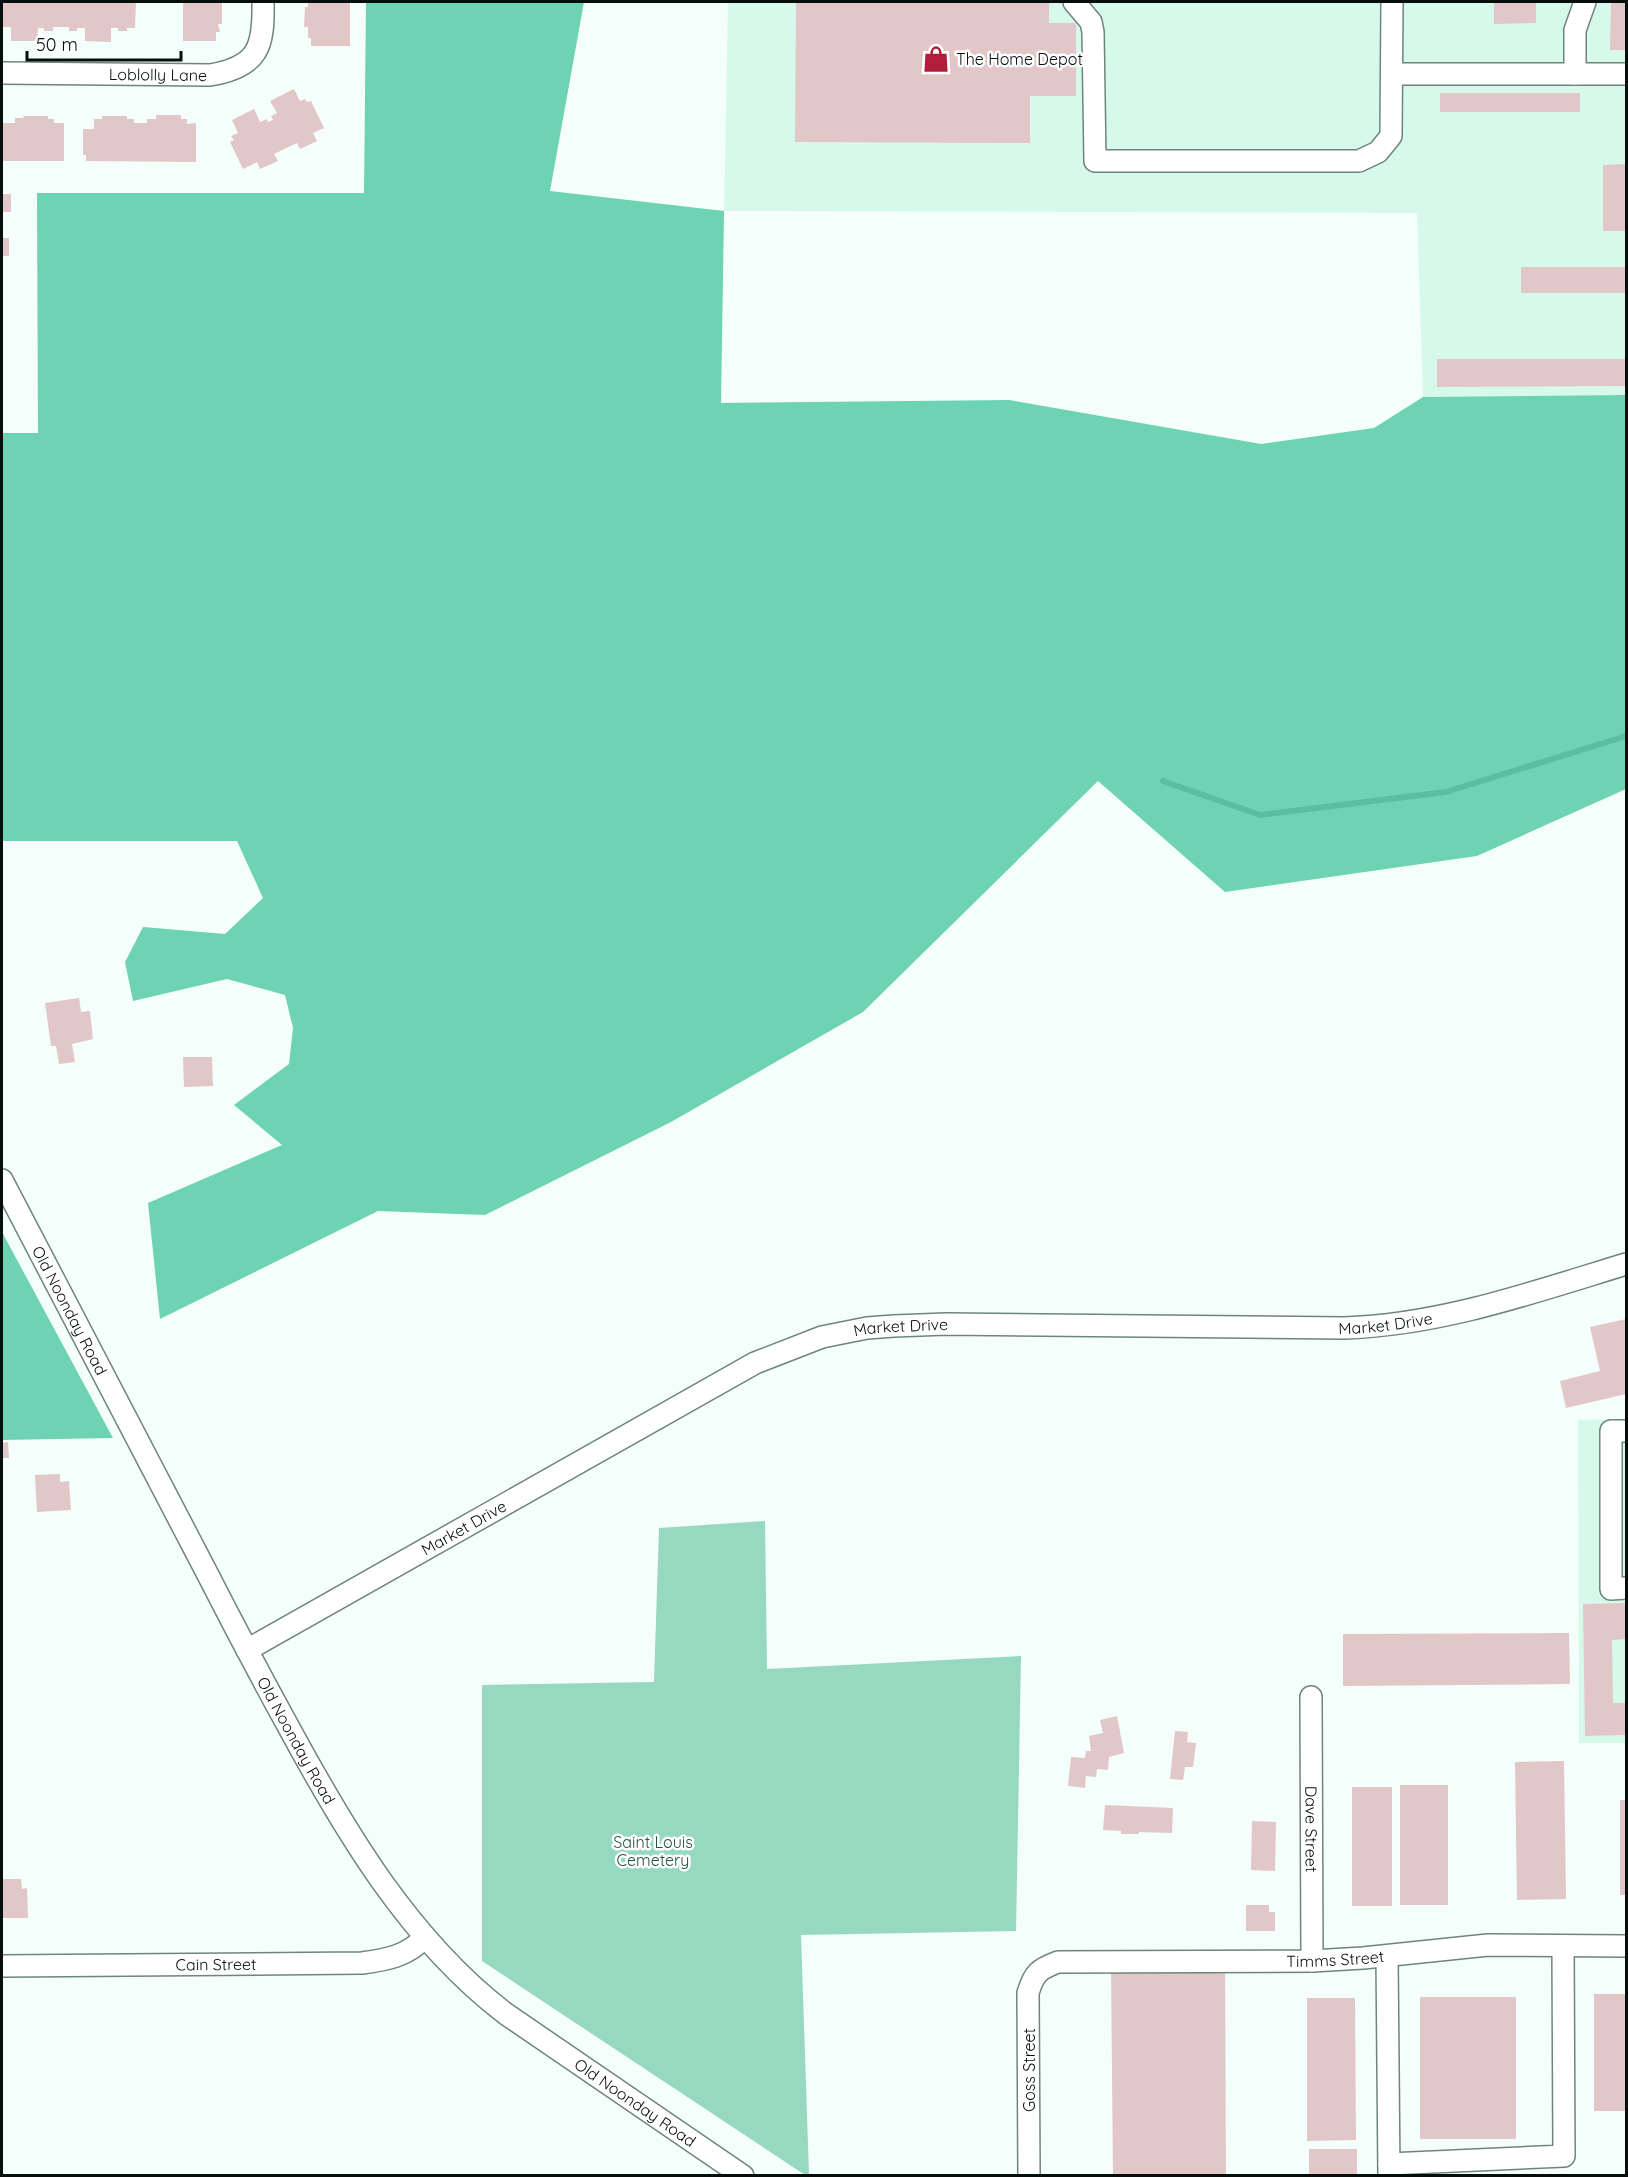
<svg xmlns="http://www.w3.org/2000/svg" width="1628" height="2177" viewBox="0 0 1628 2177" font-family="Quicksand,sans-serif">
  <rect width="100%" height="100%" fill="#f4fefa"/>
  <!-- built -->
  <g fill="#d7f9ec">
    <path d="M 728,2 L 1626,2 L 1626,395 L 1423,397 L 1417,213 L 724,211 Z"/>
    <path d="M 1626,1419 L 1626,1743 L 1579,1743 L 1578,1420 Z"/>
  </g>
  <!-- green -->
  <path fill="#96d8c0" d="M 765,1521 L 767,1669 L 1021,1656 L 1016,1931 L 801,1935 L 809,2175 L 805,2175 L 482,1961 L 482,1685 L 654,1682 L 659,1528 Z"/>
  <!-- forest -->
  <g fill="#6ed3b2">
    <path d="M 366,2 L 584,2 L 550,191 L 724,211 L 721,403 L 1009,400 L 1261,444 L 1374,428 L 1423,397 L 1626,395 L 1626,789 L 1477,856 L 1225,892 L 1098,781 L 863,1012 L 671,1122 L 485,1215 L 378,1211 L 160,1319 L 148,1203 L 282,1145 L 234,1105 L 289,1064 L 293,1028 L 285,995 L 227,979 L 133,1001 L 125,962 L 143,927 L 225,934 L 263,898 L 237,841 L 2,841 L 2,433 L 38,433 L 37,193 L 364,193 Z"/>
    <path d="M 2,1232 L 113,1438 L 2,1440 Z"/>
  </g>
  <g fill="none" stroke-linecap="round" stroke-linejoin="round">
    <!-- stream -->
    <path stroke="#59bf9f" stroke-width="6" d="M 1163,781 L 1260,815 L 1446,792 L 1626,736"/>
  </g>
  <!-- building -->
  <g fill="#e1c7c7">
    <path d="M 2,2 L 136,2 L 135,28 L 127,28 L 127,31 L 118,31 L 118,28 L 111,28 L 111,42 L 85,41 L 85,28 L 77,28 L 77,31 L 69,31 L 69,27 L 53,27 L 53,31 L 44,31 L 44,28 L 38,28 L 37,41 L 11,41 L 11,27 L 2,27 Z"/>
    <path d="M 183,2 L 222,2 L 222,24 L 218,24 L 220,32 L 216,32 L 216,41 L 183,41 Z"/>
    <path d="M 308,2 L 350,2 L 350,46 L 311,46 L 311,38 L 308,38 L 308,27 L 304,27 L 305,7 L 308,7 Z"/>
    <path d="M 796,2 L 1049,2 L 1049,23 L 1076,23 L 1076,96 L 1030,96 L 1030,143 L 795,142 Z"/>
    <path d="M 1494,2 L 1536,2 L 1536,23 L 1494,24 Z"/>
    <path d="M 1611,2 L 1626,2 L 1626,50 L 1610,50 Z"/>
    <path d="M 294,89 L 300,101 L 305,99 L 307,102 L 311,101 L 324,128 L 313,133 L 317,141 L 300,149 L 297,143 L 274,154 L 278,161 L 260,169 L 257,162 L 243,169 L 230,142 L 234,140 L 231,136 L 238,133 L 232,120 L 254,109 L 260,122 L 267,119 L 268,122 L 273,120 L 271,116 L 277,113 L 270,101 Z"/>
    <rect x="1440" y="93" width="140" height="19"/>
    <path d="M 156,115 L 181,115 L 181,119 L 187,119 L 187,124 L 196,123 L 196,162 L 86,161 L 86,155 L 83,155 L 83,129 L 94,129 L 94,119 L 102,119 L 102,116 L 127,116 L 127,119 L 134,119 L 134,123 L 147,123 L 147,119 L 156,119 Z"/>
    <path d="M 23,116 L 48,116 L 48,119 L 54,119 L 54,123 L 64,123 L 64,161 L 2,161 L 2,123 L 15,123 L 15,118 L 24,118 Z"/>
    <path d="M 1626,164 L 1626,231 L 1603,231 L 1603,165 Z"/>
    <rect x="2" y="194" width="9" height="18"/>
    <rect x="2" y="238" width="7" height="18"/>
    <rect x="1521" y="267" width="105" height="26"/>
    <path d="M 1437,359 L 1626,359 L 1626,386 L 1437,387 Z"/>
    <path d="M 79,998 L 81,1012 L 90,1011 L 93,1039 L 72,1044 L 75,1062 L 59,1064 L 56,1046 L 51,1046 L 45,1003 Z"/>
    <path d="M 183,1057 L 212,1057 L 213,1086 L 184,1087 Z"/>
    <path d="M 1626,1319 L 1626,1394 L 1566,1408 L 1560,1381 L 1600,1371 L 1590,1327 Z"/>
    <path d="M 8,1442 L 9,1458 L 2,1458 L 2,1443 Z"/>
    <path d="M 60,1474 L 60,1482 L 69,1481 L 71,1510 L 37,1512 L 35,1475 Z"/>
    <path d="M 1626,1603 L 1626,1639 L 1612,1640 L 1613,1703 L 1626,1703 L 1626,1735 L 1585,1736 L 1583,1604 Z"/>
    <path d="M 1569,1633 L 1570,1684 L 1343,1686 L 1343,1634 Z"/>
    <path d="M 1117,1716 L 1124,1753 L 1109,1757 L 1108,1770 L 1097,1769 L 1096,1777 L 1086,1776 L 1085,1788 L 1068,1786 L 1071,1757 L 1085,1758 L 1086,1751 L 1091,1751 L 1089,1736 L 1103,1733 L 1100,1720 Z"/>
    <path d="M 1175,1731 L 1188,1732 L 1187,1742 L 1196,1743 L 1193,1767 L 1185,1767 L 1183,1780 L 1170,1779 Z"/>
    <path d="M 1564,1761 L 1566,1899 L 1517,1900 L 1515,1762 Z"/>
    <rect x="1400" y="1785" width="48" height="120"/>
    <rect x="1352" y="1787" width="40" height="119"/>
    <rect x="1620" y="1800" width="6" height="95"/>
    <path d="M 1105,1805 L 1173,1808 L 1172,1833 L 1139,1832 L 1139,1834 L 1121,1834 L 1121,1831 L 1103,1830 Z"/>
    <path d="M 1252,1821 L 1276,1822 L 1275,1871 L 1251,1870 Z"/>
    <path d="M 2,1879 L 21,1879 L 22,1889 L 27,1888 L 28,1918 L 3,1918 Z"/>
    <path d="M 1246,1905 L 1269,1905 L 1269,1912 L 1275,1912 L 1275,1931 L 1246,1931 Z"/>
    <path d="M 1225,1965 L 1226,2176 L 1113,2176 L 1111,1966 Z"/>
    <rect x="1594" y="1994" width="32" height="117"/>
    <rect x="1420" y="1997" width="96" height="142"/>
    <path d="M 1307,1998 L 1355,1998 L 1356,2140 L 1307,2141 Z"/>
    <rect x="1309" y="2149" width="48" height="27"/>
  </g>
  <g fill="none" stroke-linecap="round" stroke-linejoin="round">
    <defs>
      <g id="minor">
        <path d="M 1074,2 L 1091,22 L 1093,32 L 1095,161 L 1359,161 L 1378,152 L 1391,136 L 1392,2"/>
        <path id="s1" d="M 2,73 L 210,75 C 259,67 264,46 263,2"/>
        <path d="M 1392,74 L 1626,74"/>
        <path d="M 1575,74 L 1575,30 L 1585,2"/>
        <path id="s2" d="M 2,1180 C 70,1311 138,1442 207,1573 C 233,1624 260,1675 288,1726 C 345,1831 409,1940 506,2014 L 743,2176"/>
        <path d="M 1626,1431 L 1611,1431 L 1611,1589 L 1626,1588"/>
        <path id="s3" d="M 247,1650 L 755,1363 L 822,1337 L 867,1328 L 894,1326 L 946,1324 L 1344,1328 C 1441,1325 1534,1292 1626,1264"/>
        <path id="s4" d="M 1311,1697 L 1312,1961"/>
        <path d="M 1387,1956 L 1389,2176"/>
        <path id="s5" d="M 2,1966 L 362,1963 C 386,1960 408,1956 425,1937"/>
        <path d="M 1389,2164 L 1564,2156 L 1563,1946"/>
        <path id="s6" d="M 1029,2176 L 1028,1993 C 1034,1973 1039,1969 1058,1962 L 1312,1961 L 1363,1958 L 1488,1945 L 1626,1946"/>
      </g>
    </defs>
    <!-- minor casing -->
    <use href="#minor" stroke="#6e857c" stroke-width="24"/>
    <!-- minor -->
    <use href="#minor" stroke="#fff" stroke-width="21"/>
  </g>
  <!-- icons -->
  <defs>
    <symbol id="shop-bare" viewBox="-9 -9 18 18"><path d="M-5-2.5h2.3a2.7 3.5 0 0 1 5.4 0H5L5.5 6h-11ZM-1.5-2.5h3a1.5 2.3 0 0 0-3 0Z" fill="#b11e3c" stroke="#fff" stroke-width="2.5" paint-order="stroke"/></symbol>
  </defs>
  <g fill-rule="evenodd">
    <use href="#shop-bare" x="917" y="40" width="38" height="38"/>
  </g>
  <g text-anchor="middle" stroke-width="5" stroke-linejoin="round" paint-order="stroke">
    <!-- poi labels -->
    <g font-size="16" fill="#060e0b" stroke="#fff" text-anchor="start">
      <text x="956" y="65">The Home Depot</text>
    </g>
    <!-- street labels -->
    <g font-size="16" fill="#060e0b" stroke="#fff">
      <text dy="6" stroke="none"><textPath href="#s1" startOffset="156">Loblolly Lane</textPath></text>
      <text dy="6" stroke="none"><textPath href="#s2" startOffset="147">Old Noonday Road</textPath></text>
      <text dy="6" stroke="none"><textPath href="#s3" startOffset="1220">Market Drive</textPath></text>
      <text dy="6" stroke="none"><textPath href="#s3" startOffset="735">Market Drive</textPath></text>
      <text dy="6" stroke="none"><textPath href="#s3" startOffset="249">Market Drive</textPath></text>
      <text dy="6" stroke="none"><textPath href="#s2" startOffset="633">Old Noonday Road</textPath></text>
      <text dy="6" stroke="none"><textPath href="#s4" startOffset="132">Dave Street</textPath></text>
      <text dy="6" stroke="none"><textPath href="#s6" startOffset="506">Timms Street</textPath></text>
      <text dy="6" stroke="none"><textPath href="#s5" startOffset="214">Cain Street</textPath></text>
      <text transform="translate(1029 2070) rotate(-90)" y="6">Goss Street</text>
      <text dy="6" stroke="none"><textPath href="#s2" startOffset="1137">Old Noonday Road</textPath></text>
    </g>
    <!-- park labels -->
    <g font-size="16" fill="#265243" stroke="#fff">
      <text x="653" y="1848">Saint Louis<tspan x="653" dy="18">Cemetery</tspan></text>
    </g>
  </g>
  <!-- border -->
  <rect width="1628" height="2177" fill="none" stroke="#060e0b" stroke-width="6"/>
  <!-- scale -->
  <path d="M27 51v9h154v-9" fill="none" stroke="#060e0b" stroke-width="3"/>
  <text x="36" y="51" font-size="18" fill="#060e0b" stroke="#ffffff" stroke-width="4.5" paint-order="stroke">50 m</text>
</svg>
